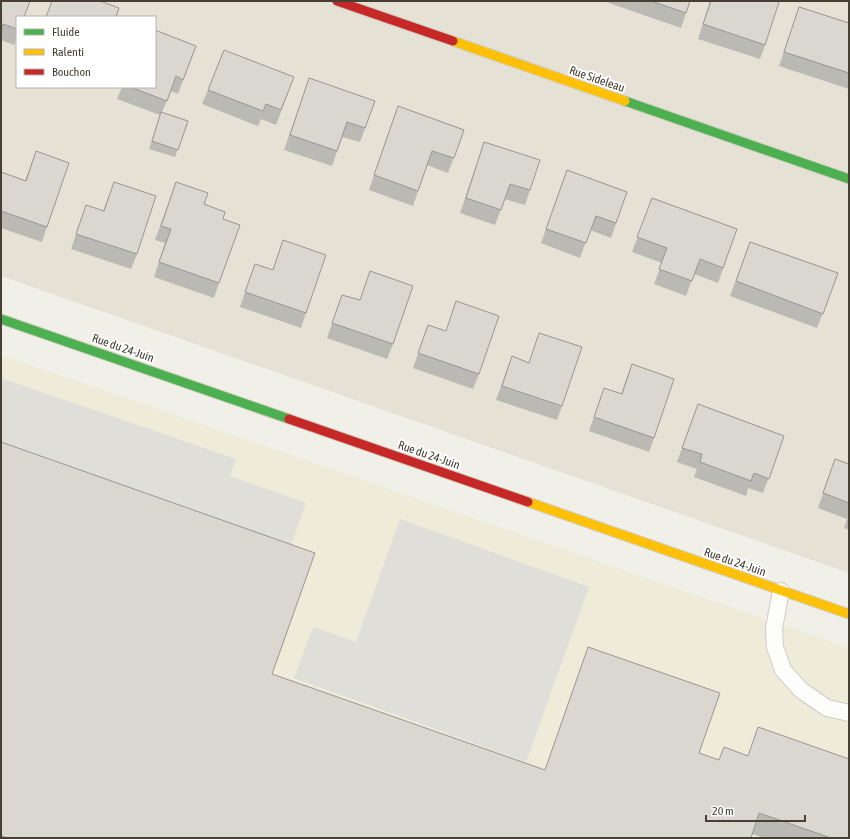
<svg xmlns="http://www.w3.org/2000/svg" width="850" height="839" viewBox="0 0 850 839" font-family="'Asap Condensed',sans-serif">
  <rect width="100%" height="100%" fill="#f0efe8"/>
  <!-- residential -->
  <path fill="#e5e1d5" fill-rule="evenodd" d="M 1,1 L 849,1 L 849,573 L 1,276 ZM 17,17 L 155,17 L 155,87 L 17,87 Z"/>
  <!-- education -->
  <path fill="#efebd9" d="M 1,355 L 849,648 L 849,838 L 1,838 Z"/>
  <!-- parking -->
  <g fill="#dfded8">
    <path d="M 1,378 L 236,459 L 230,476 L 306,503 L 286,559 L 1,460 Z"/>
    <path d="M 400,519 L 589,587 L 526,762 L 294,678 L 313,627 L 356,642 Z"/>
  </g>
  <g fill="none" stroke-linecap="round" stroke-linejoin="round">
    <defs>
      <path id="lane" d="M 781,591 L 774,628 L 775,647 L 783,670 L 801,690 L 827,708 L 849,713"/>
      <g id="fast">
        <path d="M 625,101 L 849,179"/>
        <path d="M 1,319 L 289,419"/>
      </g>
      <g id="slow">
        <path d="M 453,41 L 625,101"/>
        <path d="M 528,502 L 849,614"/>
      </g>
      <g id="jam">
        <path d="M 337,1 L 453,41"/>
        <path d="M 289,419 L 528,502"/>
      </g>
    </defs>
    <!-- lane casing -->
    <use href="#lane" stroke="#ceccc6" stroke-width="18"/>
    <!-- fast casing -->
    <use href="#fast" stroke="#d0ccbe" stroke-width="11"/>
    <!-- slow casing -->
    <use href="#slow" stroke="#d0ccbe" stroke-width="11"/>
    <!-- jam casing -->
    <use href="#jam" stroke="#d0ccbe" stroke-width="11"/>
    <!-- lane -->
    <use href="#lane" stroke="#fdfdfc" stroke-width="16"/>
    <!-- fast -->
    <use href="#fast" stroke="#4caf50" stroke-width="9"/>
    <!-- slow -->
    <use href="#slow" stroke="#ffc107" stroke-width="9"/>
    <!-- jam -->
    <use href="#jam" stroke="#c62828" stroke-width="9"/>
  </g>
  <!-- wall -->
  <g fill="#bbb9b3">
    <path d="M 1,1 L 17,17 L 17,38 L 14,45 L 1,40 Z"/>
    <path d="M 609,1 L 690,1 L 681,28 L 609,3 Z"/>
    <path d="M 710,1 L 775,1 L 765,45 L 760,59 L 698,39 Z"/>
    <path d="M 799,7 L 849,23 L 849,89 L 779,66 Z"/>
    <path d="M 196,46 L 178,94 L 171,91 L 162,112 L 188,121 L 175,157 L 149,149 L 160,115 L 117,99 L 122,87 L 155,87 Z"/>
    <path d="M 294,77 L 276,125 L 261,119 L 258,126 L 202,104 L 208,90 Z"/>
    <path d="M 309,78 L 375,101 L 360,142 L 342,137 L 332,166 L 284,150 Z"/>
    <path d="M 398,106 L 464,130 L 448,173 L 427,165 L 413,206 L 369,190 Z"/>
    <path d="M 484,142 L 530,190 L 525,205 L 505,199 L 495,225 L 460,213 Z"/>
    <path d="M 36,151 L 47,227 L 42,242 L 1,228 L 1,172 L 25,181 Z"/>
    <path d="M 567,170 L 627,192 L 611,238 L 590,230 L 580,258 L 541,243 Z"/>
    <path d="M 114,182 L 137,254 L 131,269 L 71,249 L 86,205 L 103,211 Z"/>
    <path d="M 176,182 L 223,219 L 219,283 L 214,298 L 154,277 L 165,243 L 155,240 Z"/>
    <path d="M 652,198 L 737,229 L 718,283 L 694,274 L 686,296 L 654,284 L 662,263 L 632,252 Z"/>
    <path d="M 283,240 L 306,313 L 301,328 L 240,307 L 255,264 L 273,270 Z"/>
    <path d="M 750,242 L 838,273 L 817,328 L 730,296 Z"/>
    <path d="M 342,295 L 393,344 L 387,359 L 327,338 Z"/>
    <path d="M 428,325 L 479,374 L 473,389 L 413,368 Z"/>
    <path d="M 539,333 L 562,406 L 557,420 L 496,400 L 512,356 L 529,363 Z"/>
    <path d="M 632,364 L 654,438 L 649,452 L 589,431 L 604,388 L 621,394 Z"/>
    <path d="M 698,404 L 784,436 L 763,493 L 748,488 L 746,496 L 694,477 L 697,469 L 677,462 Z"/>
    <path d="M 1,442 L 272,674 L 544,770 L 699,753 L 849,838 L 764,838 L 752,834 L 751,838 L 1,838 Z"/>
    <path d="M 835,459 L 849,464 L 849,530 L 844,528 L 847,519 L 818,508 Z"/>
  </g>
  <!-- building -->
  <g fill="#dad7d0" stroke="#999692">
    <path d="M 1,1 L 30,1 L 24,17 L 17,17 L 17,29 L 3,24 L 1,31 Z"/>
    <path d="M 52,1 L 100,1 L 119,8 L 116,17 L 46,17 Z"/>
    <path d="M 651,1 L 690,1 L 686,13 Z"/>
    <path d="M 711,1 L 775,1 L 779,2 L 765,45 L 703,24 Z"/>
    <path d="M 799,7 L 849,23 L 849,73 L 784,52 Z"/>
    <path d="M 155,30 L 196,46 L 183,80 L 176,76 L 167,101 L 130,87 L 155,87 Z"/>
    <path d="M 224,50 L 294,77 L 281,110 L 266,104 L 263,111 L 208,90 Z"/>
    <path d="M 309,78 L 375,101 L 365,128 L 347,122 L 337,151 L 290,135 Z"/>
    <path d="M 398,106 L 464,130 L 454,158 L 432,151 L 418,191 L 374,175 Z"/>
    <path d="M 161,112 L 188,121 L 178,150 L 152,141 Z"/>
    <path d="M 484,142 L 540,160 L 530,190 L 510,184 L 501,210 L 466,198 Z"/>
    <path d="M 36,151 L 69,163 L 47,227 L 1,211 L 1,172 L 26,181 Z"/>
    <path d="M 567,170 L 627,192 L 616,223 L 596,216 L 586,243 L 546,229 Z"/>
    <path d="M 114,182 L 156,196 L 137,254 L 76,234 L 86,205 L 104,211 Z"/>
    <path d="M 176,182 L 208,193 L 204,204 L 225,212 L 223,219 L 240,225 L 219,283 L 159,262 L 171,229 L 161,226 Z"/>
    <path d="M 652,198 L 737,229 L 723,268 L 700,259 L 692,281 L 659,269 L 667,248 L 637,237 Z"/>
    <path d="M 283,240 L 326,255 L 306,313 L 245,292 L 255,264 L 273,270 Z"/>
    <path d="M 750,242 L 838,273 L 823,314 L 736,281 Z"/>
    <path d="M 370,271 L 413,286 L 393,344 L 332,323 L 342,295 L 360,300 Z"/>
    <path d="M 456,301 L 499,316 L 479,374 L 418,353 L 428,325 L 446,331 Z"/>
    <path d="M 539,333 L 582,347 L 562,406 L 502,386 L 512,356 L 529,363 Z"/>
    <path d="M 632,364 L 674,379 L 654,438 L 594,417 L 604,388 L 622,394 Z"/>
    <path d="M 698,404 L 784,436 L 769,479 L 754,473 L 751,481 L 700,462 L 702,454 L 682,448 Z"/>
    <path d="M 1,442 L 315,553 L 272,674 L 545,770 L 588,647 L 720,693 L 699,753 L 719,760 L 724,747 L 748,756 L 758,727 L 849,759 L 849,838 L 831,838 L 759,813 L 751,838 L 8,838 L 1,836 Z"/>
    <path d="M 835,459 L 849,464 L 849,503 L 823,493 Z"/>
  </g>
  <g text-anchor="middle" stroke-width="4" stroke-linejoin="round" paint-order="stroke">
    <!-- street labels -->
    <g font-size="12" fill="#464034" stroke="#fff">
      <text transform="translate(597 79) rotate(19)" y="4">Rue Sideleau</text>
      <text transform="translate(123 348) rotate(19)" y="4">Rue du 24-Juin</text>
      <text transform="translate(429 455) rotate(19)" y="4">Rue du 24-Juin</text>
      <text transform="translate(735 562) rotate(19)" y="4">Rue du 24-Juin</text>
    </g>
  </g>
  <!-- border -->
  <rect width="850" height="839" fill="none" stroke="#464034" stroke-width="4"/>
  <!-- legend -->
  <rect x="16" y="16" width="140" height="72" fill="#ffffff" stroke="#b5b3ae"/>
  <rect x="24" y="29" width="20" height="6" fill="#4caf50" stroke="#b5b3ae"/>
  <text x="52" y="36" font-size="12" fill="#464034">Fluide</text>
  <rect x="24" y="49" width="20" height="6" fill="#ffc107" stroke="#b5b3ae"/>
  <text x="52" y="56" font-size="12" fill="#464034">Ralenti</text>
  <rect x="24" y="69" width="20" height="6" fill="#c62828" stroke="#b5b3ae"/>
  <text x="52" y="76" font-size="12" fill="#464034">Bouchon</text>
  <!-- scale -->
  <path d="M706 815v6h99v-6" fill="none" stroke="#464034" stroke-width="2"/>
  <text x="712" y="815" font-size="12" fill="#464034" stroke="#ffffff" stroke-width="3" paint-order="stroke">20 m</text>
</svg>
